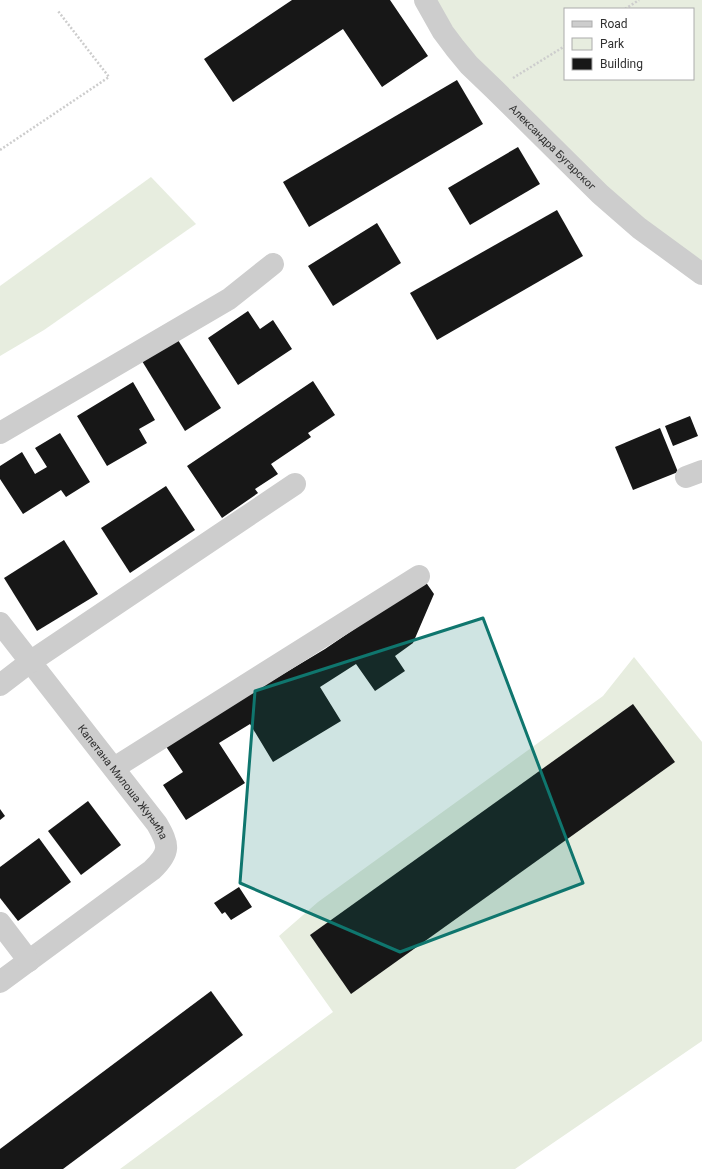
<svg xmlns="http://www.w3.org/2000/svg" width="702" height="1169" viewBox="0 0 702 1169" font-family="Roboto,sans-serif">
  <rect width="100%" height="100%" fill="#fff"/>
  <!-- green -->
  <g fill="#e7eddf" fill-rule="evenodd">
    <path d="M 425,0 L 702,0 L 702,273 L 600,194 ZM 565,9 L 693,9 L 693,79 L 565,79 Z"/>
    <path d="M 151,177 L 196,224 L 44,330 L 0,356 L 0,286 Z"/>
    <path d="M 634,657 L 702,742 L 702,1041 L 515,1169 L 120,1169 L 333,1012 L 279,936 L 318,902 L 603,696 Z"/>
  </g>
  <!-- building -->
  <g fill="#171717">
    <path d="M 292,0 L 390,0 L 428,56 L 382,87 L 343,29 L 233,102 L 204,59 Z"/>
    <path d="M 457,80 L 483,124 L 309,227 L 283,182 Z"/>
    <path d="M 518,147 L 540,184 L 470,225 L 448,188 Z"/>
    <path d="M 557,210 L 583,256 L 437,340 L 410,293 Z"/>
    <path d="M 377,223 L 401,263 L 333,306 L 308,266 Z"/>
    <path d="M 248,311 L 260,329 L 273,320 L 292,349 L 238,385 L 208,338 Z"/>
    <path d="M 178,340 L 221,408 L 185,431 L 142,361 Z"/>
    <path d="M 313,381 L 335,415 L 308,433 L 311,437 L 271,464 L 278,474 L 255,489 L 258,493 L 222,518 L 187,466 Z"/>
    <path d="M 133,382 L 155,420 L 139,429 L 147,443 L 107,466 L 77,416 Z"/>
    <path d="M 690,416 L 698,436 L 673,446 L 665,426 Z"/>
    <path d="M 660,428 L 678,472 L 633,490 L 615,447 Z"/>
    <path d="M 60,433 L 90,482 L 66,497 L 61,490 L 23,514 L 0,479 L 0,466 L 22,452 L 35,474 L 47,467 L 35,448 Z"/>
    <path d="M 166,486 L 195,530 L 130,573 L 101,528 Z"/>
    <path d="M 64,540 L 98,594 L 37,631 L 4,578 Z"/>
    <path d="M 425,581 L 434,594 L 413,643 L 395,656 L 405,671 L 375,691 L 356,664 L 320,687 L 341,721 L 273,762 L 250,724 L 219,743 L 245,783 L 186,820 L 163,785 L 183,772 L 165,745 L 325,649 Z"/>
    <path d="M 633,704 L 675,762 L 351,994 L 310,935 Z"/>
    <path d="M 88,801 L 121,845 L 81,875 L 48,831 Z"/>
    <path d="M 0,809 L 5,816 L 0,820 Z"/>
    <path d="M 39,838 L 71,882 L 18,921 L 0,898 L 0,867 Z"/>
    <path d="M 239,887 L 252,907 L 231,920 L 225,912 L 222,914 L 214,903 Z"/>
    <path d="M 211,991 L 243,1035 L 63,1169 L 0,1169 L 0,1149 Z"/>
  </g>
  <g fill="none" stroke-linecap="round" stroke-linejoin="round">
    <!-- path -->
    <g stroke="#cdcdcd" stroke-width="2.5" stroke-dasharray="2 2" stroke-linecap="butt">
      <path d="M 625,9 L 639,0"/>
      <path d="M 513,78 L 565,46"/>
      <path d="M 0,150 L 109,77 L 58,11"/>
    </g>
    <!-- minor -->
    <g stroke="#cdcdcd" stroke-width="22">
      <path id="s1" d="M 425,0 L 443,32 L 455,48 L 469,65 L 494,89 L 600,194 L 639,228 L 702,274"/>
      <path d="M 0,433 L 229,299 L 273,264"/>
      <path d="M 686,477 L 702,471"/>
      <path id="s2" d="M 0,623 L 157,824 C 169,845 171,852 152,870 L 0,982"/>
      <path d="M 0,685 L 30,662 L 295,484"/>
      <path d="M 114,768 L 419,576"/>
      <path d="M 0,923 L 29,961"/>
    </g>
  </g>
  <!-- marked area -->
  <path fill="#0f766e" fill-opacity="0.2" stroke="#0f766e" stroke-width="3" stroke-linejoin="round" d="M 483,618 L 583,883 L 400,952 L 240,883 L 255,691 Z"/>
  <g text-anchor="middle" stroke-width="4" stroke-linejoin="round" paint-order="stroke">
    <!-- street labels -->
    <g font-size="11" fill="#303030" stroke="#fff">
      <text dy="4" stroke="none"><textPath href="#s1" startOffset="196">Александра Бугарског</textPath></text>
      <text dy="4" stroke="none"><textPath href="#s2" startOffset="201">Капетана Милоша Жуњића</textPath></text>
    </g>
  </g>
  <!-- legend -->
  <rect x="564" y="8" width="130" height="72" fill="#ffffff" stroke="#acacac"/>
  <rect x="572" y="21" width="20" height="6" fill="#cdcdcd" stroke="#acacac"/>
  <text x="600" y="28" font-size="12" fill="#303030">Road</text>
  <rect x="572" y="38" width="20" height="12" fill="#e7eddf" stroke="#acacac"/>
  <text x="600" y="48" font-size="12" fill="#303030">Park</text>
  <rect x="572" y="58" width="20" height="12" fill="#171717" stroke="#acacac"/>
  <text x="600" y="68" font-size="12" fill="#303030">Building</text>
</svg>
